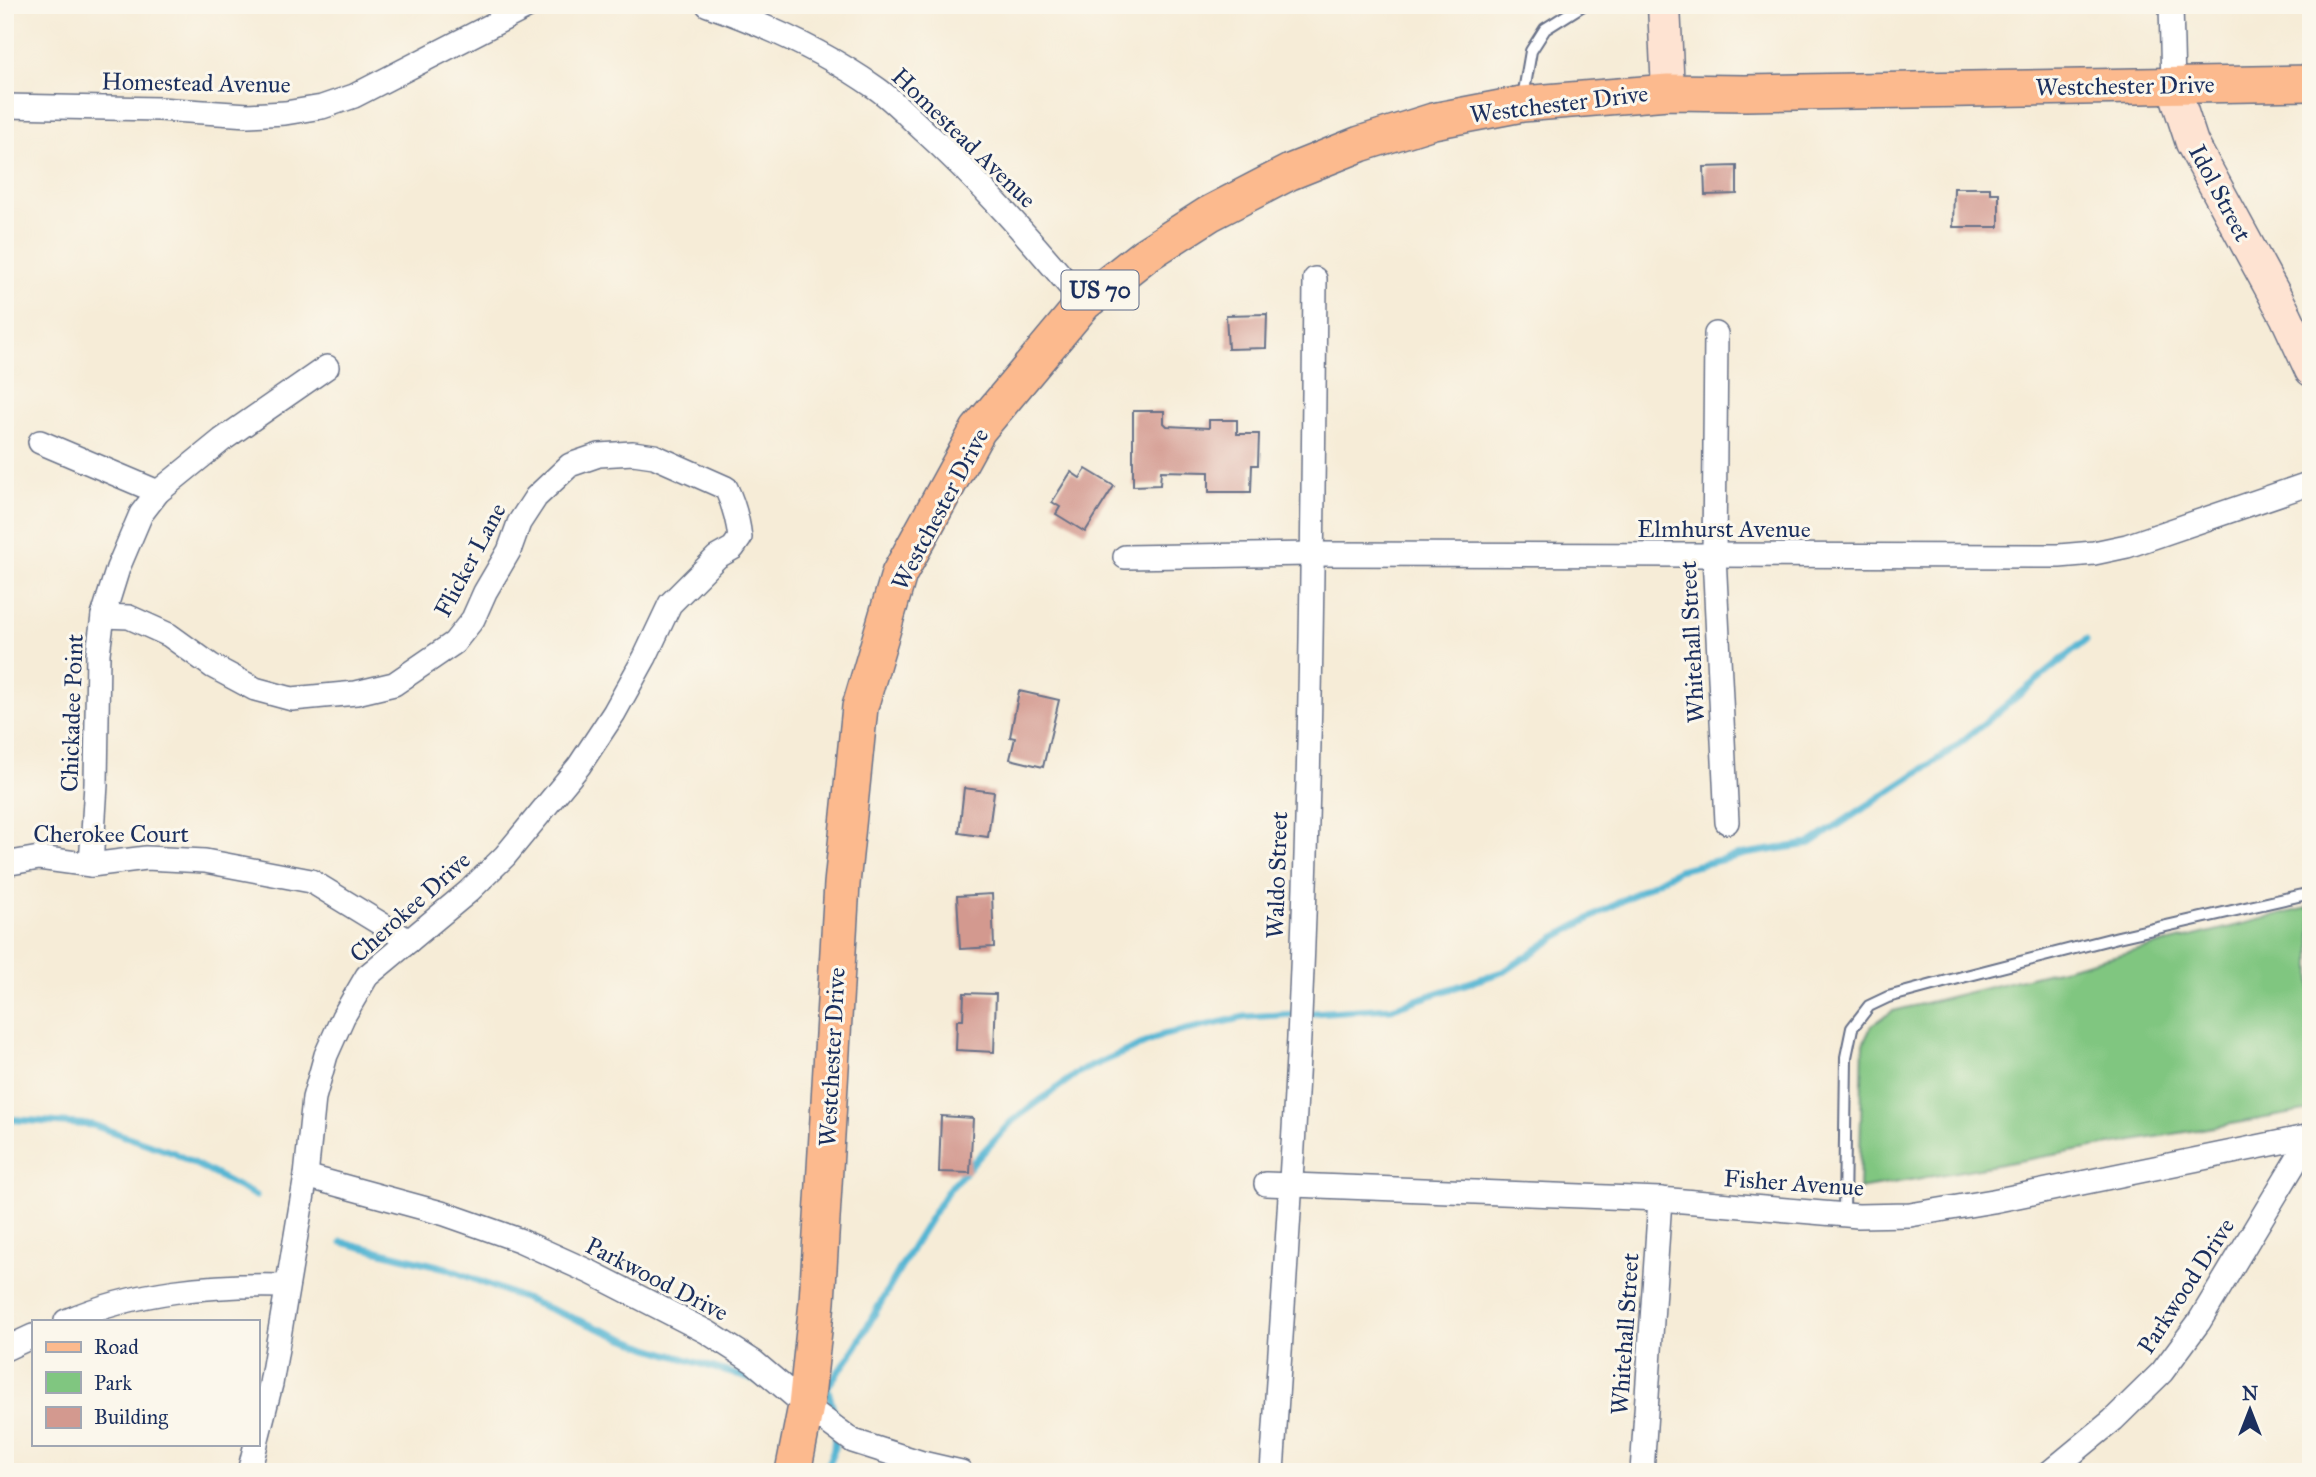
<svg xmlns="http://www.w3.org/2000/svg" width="2316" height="1477" viewBox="0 0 2316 1477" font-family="'IM FELL Great Primer',serif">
  <rect width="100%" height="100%" fill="#fbf7ec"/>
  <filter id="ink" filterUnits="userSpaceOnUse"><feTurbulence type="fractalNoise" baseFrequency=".0143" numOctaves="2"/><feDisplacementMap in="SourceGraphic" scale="14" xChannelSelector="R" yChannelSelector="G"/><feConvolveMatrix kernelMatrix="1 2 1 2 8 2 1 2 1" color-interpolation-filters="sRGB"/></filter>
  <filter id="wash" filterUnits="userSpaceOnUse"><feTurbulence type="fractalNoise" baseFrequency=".00686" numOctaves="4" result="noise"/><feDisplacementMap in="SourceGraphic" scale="28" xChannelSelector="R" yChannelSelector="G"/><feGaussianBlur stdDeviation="1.57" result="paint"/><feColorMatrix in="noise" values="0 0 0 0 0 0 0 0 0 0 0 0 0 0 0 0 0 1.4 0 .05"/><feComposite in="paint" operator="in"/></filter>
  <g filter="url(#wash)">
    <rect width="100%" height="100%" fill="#f6ecd7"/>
    <!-- green -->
    <path fill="#80c680" stroke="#4e7a6f" stroke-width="2" d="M 2311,907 L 2311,1110 L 1859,1189 L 1863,1044 L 1872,1025 L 1893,1011 Z"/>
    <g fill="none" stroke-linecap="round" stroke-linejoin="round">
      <!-- stream -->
      <g stroke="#54b5d3" stroke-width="7">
        <path d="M 5,1119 L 93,1125 L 174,1153 L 256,1196"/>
        <path d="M 342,1242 L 446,1268 L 649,1348 L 767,1384"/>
        <path d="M 827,1387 L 851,1355 L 913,1246 L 948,1190 L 1012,1121 L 1079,1072 L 1163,1035 L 1245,1017 L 1392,1008 L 1505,971 L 1556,937 L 1678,870 L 1745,854 L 1809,844 L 1949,752 L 2086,640"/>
        <path d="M 827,1387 L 836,1420"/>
        <path d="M 825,1472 L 834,1449 L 835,1435"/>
      </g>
    </g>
    <g id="blocks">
      <!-- building -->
      <g fill="#d3998f">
        <path d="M 1737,166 L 1737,194 L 1705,195 L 1704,167 Z"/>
        <path d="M 1954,188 L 1990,188 L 1990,193 L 1999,193 L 1999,227 L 1953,227 Z"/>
        <path d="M 1267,314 L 1266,348 L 1228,349 L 1226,315 Z"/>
        <path d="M 1133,411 L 1164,411 L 1164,423 L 1167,426 L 1209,428 L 1209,420 L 1237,420 L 1237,434 L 1259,434 L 1258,465 L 1252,465 L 1251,492 L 1209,492 L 1209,472 L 1161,471 L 1160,485 L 1133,486 Z"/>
        <path d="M 1086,469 L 1114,486 L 1085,532 L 1056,514 L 1060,507 L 1052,502 L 1071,472 L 1080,478 Z"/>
        <path d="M 1019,691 L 1059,700 L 1043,767 L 1010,759 L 1015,738 L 1010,737 Z"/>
        <path d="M 964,788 L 994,792 L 988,837 L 959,833 Z"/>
        <path d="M 992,894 L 994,947 L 960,949 L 957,896 Z"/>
        <path d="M 964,993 L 996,994 L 994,1052 L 956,1050 L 957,1020 L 963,1020 Z"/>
        <path d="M 941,1116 L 973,1118 L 970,1173 L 939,1172 Z"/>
      </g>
    </g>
  </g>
  <g filter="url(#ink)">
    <use href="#blocks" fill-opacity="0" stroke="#687188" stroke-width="2"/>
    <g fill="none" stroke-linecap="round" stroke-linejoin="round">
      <defs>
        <g id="lane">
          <path d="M 1523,97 L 1531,51 L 1545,29 L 1583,5"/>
          <path d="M 1844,1215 L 1846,1057 L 1852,1028 L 1869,1006 L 1888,997 L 1966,976 L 2118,937 L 2311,893"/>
        </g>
        <g id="street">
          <path d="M 708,5 C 768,26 824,51 876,88 C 892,99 906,114 920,127 C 980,181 1032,241 1084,303"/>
          <path d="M 2171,5 L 2173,85"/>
          <path d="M 5,106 L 159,109 L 248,115 L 285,113 L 322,107 L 354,96 L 531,5"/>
          <path d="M 1716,334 L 1714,555 L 1727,822"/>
          <path d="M 40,442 L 158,492"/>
          <path d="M 1125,557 L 1313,554 L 2059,556 L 2094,553 L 2127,546 L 2311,483"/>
          <path d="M 103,616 L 129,617 L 169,635 L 212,666 L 255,689 L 292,699 L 356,693 L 394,684 L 454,643 L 473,619 L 485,592 L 509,551 L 519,523 L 536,497 L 570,465 L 599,455 L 633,453 L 654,456 L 726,488 C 734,505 738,520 740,538 L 733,548 L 717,557 L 670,604 L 645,657 L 614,713 L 579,766 L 505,856 L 468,892 L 367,976 L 343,1017 L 326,1055 L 314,1098 L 306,1176 L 271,1384 L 257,1439"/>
          <path d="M 5,864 L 39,858 L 91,865 L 146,858 L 205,861 L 311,881 L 409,941"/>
          <path d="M 91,865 L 96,784 L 98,653 L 103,616 L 118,568 L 141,514 L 158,492 L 222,440 L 327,367"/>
          <path d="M 306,1176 L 445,1214 L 519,1240 L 592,1273 L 707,1332 L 754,1362 L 806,1406 L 853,1441 L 922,1463 L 961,1472"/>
          <path d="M 1266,1184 L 1660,1199 L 1858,1216 L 1910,1215 L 1993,1201 L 2311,1136"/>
          <path d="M 66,1321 C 136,1291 211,1284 286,1286"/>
          <path d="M 5,1349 L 33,1336"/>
          <path d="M 249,1472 L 256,1444"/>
          <path d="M 1272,1472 C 1282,1320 1293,1168 1300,1016 C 1311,771 1313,524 1315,279"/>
          <path d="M 1642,1472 L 1660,1199"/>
          <path d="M 2050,1472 L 2113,1420 L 2162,1372 L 2199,1322 L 2311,1136"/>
        </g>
        <g id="secondary">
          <path d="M 1664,5 L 1668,92"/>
          <path d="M 2173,85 L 2192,143 L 2286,316 L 2311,370"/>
        </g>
        <path id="primary" d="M 793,1472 L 806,1406 L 817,1302 L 842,884 L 860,707 L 899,574 L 978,430 L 1084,303 L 1145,255 L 1209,214 L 1290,172 L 1360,144 L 1433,121 L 1522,104 L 1668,92 L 1745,93 L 2311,83"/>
      </defs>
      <!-- lane casing -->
      <use href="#lane" stroke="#687188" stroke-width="14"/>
      <!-- street casing -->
      <use href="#street" stroke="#687188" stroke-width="26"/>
      <!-- secondary casing -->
      <use href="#secondary" stroke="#687188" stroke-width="35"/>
      <!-- primary casing -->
      <use href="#primary" stroke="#687188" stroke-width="38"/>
      <!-- lane -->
      <use href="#lane" stroke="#fff" stroke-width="10"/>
      <!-- street -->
      <use href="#street" stroke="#fff" stroke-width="23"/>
      <!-- secondary -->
      <use href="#secondary" stroke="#fee3d2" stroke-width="32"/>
      <!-- primary -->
      <use href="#primary" stroke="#fcba8e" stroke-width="35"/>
    </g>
  </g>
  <g text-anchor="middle" stroke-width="6" stroke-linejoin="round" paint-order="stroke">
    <!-- shield labels -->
    <rect fill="#fbf7ec" stroke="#5e6b89" stroke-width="2" x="1061.5" y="270.5" width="77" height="39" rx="5"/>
    <g font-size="23" font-weight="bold" fill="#1b2f5e">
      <text x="1100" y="298">US 70</text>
    </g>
    <!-- street labels -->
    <g font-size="24" fill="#1b2f5e" stroke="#fbf7ec">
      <text transform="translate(196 83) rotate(1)" y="8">Homestead Avenue</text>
      <text transform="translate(2125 86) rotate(-1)" y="8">Westchester Drive</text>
      <text transform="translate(1559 104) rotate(-7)" y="8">Westchester Drive</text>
      <text transform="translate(964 138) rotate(44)" y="8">Homestead Avenue</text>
      <text transform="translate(2220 193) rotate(62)" y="8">Idol Street</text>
      <text transform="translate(940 509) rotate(-62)" y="8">Westchester Drive</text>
      <text x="1724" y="537">Elmhurst Avenue</text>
      <text transform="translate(470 560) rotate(-62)" y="8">Flicker Lane</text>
      <text transform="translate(1692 642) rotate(-93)" y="8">Whitehall Street</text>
      <text transform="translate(72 713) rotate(-88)" y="8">Chickadee Point</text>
      <text x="111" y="842">Cherokee Court</text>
      <text transform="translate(1277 875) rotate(-88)" y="8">Waldo Street</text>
      <text transform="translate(410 907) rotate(-42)" y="8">Cherokee Drive</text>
      <text transform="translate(832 1057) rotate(-87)" y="8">Westchester Drive</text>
      <text transform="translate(1794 1183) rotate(4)" y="8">Fisher Avenue</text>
      <text transform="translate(657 1279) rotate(27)" y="8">Parkwood Drive</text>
      <text transform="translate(2186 1286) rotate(-57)" y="8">Parkwood Drive</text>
      <text transform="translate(1625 1334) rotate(-86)" y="8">Whitehall Street</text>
    </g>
  </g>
  <!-- margin -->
  <rect width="2316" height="1477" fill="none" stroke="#fbf7ec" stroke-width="28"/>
  <!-- legend -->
  <rect x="32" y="1320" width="228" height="126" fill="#fbf7ec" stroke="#a1a7b3" stroke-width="2"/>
  <rect x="46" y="1342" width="35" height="10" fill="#fcba8e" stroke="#a1a7b3" stroke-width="2"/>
  <text x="94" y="1354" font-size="21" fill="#1b2f5e">Road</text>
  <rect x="46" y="1372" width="35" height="21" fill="#80c680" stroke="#a1a7b3" stroke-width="2"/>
  <text x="94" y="1390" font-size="21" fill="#1b2f5e">Park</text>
  <rect x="46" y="1407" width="35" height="21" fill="#d3998f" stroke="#a1a7b3" stroke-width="2"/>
  <text x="94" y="1424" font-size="21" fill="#1b2f5e">Building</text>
  <!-- north arrow -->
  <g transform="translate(2250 1410)" stroke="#fbf7ec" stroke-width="5" paint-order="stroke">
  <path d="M0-5L12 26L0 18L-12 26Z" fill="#1b2f5e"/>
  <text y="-10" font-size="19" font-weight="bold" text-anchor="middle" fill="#1b2f5e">N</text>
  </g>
</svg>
